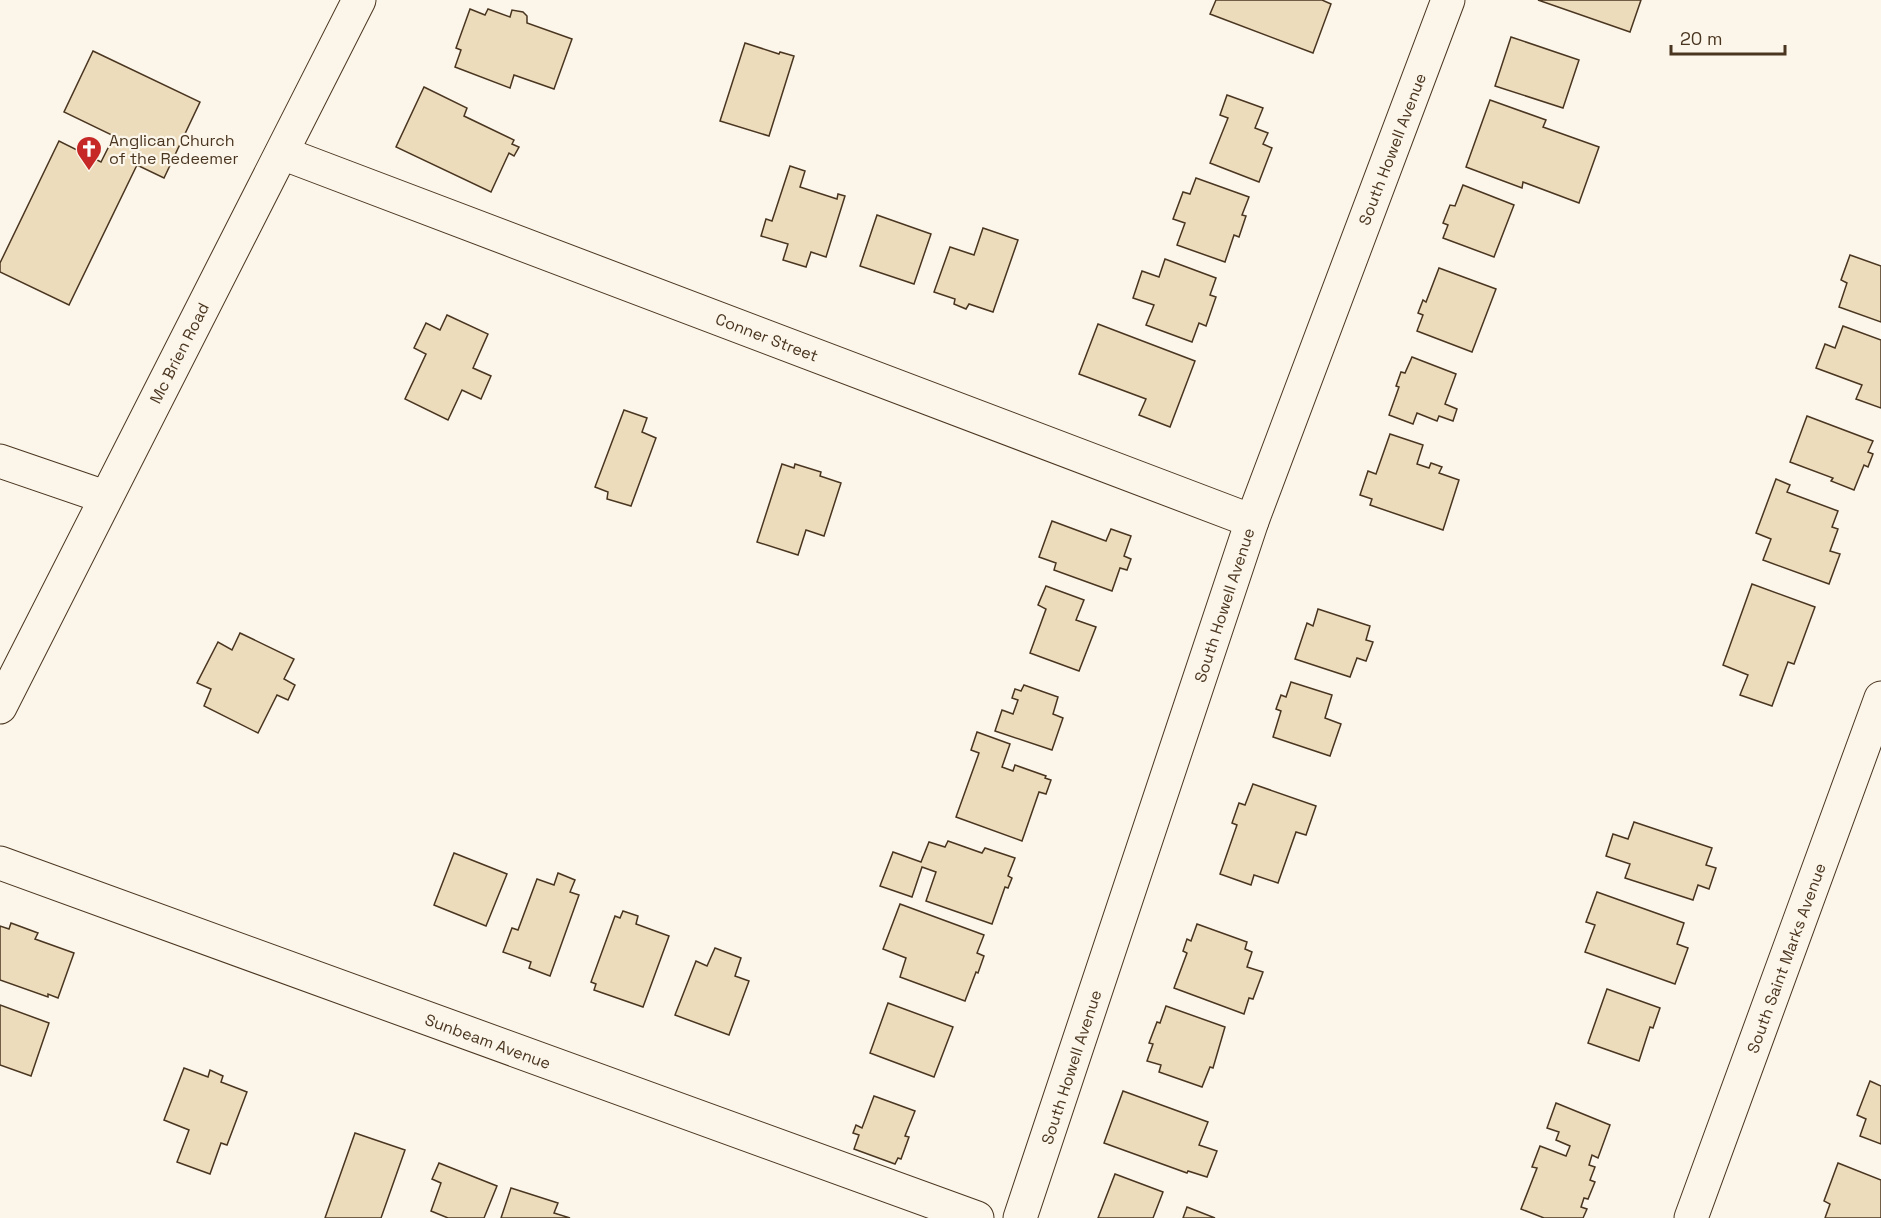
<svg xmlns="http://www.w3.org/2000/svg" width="1881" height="1218" viewBox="0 0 1881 1218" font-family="'Space Grotesk',sans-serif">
  <rect width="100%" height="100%" fill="#fbf6e9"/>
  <!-- building -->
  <g fill="#ecdcbc" stroke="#4a3520" stroke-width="1.5">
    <path d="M 1216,0 L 1322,0 L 1331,4 L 1313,53 L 1210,14 Z"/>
    <path d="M 1538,0 L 1641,0 L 1630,32 Z"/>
    <path d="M 470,9 L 485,15 L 488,9 L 510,17 L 512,10 L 523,12 L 527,16 L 527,23 L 572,39 L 554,89 L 514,75 L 510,88 L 455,67 L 461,50 L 456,48 Z"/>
    <path d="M 1511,37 L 1579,60 L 1563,108 L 1495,86 Z"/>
    <path d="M 745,43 L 779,54 L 780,52 L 794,56 L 769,136 L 720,121 Z"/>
    <path d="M 93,51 L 200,102 L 164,178 L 137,165 L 69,305 L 0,272 L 0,263 L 59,141 L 101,162 L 114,136 L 64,112 Z"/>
    <path d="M 424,87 L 467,108 L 464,116 L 514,140 L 512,144 L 519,147 L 514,156 L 509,153 L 491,192 L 396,147 Z"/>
    <path d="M 1227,95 L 1263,108 L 1255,128 L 1268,133 L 1263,144 L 1272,148 L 1259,182 L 1210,163 L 1228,118 L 1220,115 Z"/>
    <path d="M 1490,100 L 1546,120 L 1543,127 L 1599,147 L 1579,203 L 1523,182 L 1522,188 L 1466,167 Z"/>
    <path d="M 790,166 L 805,171 L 800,187 L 837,199 L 838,194 L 845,196 L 826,257 L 811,252 L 806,267 L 783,260 L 788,244 L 761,236 L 766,219 L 772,221 Z"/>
    <path d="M 1196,178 L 1249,197 L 1242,215 L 1246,216 L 1239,237 L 1234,235 L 1225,262 L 1177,245 L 1185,223 L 1173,219 L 1183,192 L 1190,194 Z"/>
    <path d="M 1463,185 L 1514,205 L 1494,257 L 1443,238 L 1448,225 L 1443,223 L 1450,205 L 1455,206 Z"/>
    <path d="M 877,215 L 931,234 L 914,284 L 860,266 Z"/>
    <path d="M 983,228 L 1018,240 L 993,312 L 969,304 L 966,309 L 954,304 L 955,299 L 934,292 L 950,247 L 974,255 Z"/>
    <path d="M 1850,255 L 1881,266 L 1881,322 L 1839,307 L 1847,283 L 1841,280 Z"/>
    <path d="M 1165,259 L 1216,278 L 1210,295 L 1216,297 L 1206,326 L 1199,323 L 1192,342 L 1146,325 L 1154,305 L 1133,298 L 1142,271 L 1159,277 Z"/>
    <path d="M 1439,268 L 1496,289 L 1472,352 L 1417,331 L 1423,315 L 1418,313 L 1423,300 L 1426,302 Z"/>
    <path d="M 447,315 L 488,334 L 473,368 L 491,376 L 481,399 L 462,390 L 448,420 L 405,399 L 426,354 L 414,348 L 426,323 L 440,330 Z"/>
    <path d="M 1098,324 L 1195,361 L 1170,427 L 1139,415 L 1146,399 L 1079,374 Z"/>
    <path d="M 1843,326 L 1881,340 L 1881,408 L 1856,399 L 1862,385 L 1816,368 L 1825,344 L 1835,348 Z"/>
    <path d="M 1412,357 L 1456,374 L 1445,404 L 1457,409 L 1453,421 L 1439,416 L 1437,421 L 1417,413 L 1413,424 L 1389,415 L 1399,387 L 1396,386 L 1401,372 L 1405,373 Z"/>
    <path d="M 624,410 L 647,418 L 642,432 L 656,438 L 631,506 L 607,499 L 608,492 L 595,487 Z"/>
    <path d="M 1807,416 L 1873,441 L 1868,452 L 1873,454 L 1868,467 L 1864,465 L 1854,490 L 1831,481 L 1833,478 L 1790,462 Z"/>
    <path d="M 1390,434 L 1423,445 L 1417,464 L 1429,468 L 1431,463 L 1442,467 L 1439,473 L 1459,480 L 1443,530 L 1370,505 L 1372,499 L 1360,495 L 1368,471 L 1376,474 Z"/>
    <path d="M 782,464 L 794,468 L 795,464 L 821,472 L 820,476 L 841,483 L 824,536 L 806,530 L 798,555 L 757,542 Z"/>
    <path d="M 1776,479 L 1790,485 L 1787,492 L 1838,511 L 1832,527 L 1838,529 L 1830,551 L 1840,554 L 1829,584 L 1763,560 L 1771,539 L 1756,533 Z"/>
    <path d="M 1052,521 L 1106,541 L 1111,529 L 1131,536 L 1124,556 L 1131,559 L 1127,570 L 1120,568 L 1112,591 L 1054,570 L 1056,563 L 1039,557 Z"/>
    <path d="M 1752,584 L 1815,607 L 1794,664 L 1788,662 L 1772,706 L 1740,695 L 1748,675 L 1723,665 Z"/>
    <path d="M 1046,586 L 1084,600 L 1076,620 L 1096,627 L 1079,671 L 1030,653 L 1046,609 L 1038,605 Z"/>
    <path d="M 1318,609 L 1370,626 L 1366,640 L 1373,642 L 1366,661 L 1357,658 L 1350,677 L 1295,659 L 1307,623 L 1313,626 Z"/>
    <path d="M 240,633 L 294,659 L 284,679 L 295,685 L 288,700 L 277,695 L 258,733 L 204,706 L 211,689 L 197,683 L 218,642 L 232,650 Z"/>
    <path d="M 1291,682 L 1332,695 L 1325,718 L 1341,724 L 1330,756 L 1273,737 L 1281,711 L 1276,709 L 1281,695 L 1286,697 Z"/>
    <path d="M 1024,685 L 1058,697 L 1053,714 L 1063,718 L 1052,750 L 995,731 L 1002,710 L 1013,714 L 1018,700 L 1012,698 L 1015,689 L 1021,691 Z"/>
    <path d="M 977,732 L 1010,744 L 1002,767 L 1013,771 L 1015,765 L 1046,776 L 1045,778 L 1051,780 L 1046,794 L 1039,792 L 1022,841 L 956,817 L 979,753 L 971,750 Z"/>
    <path d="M 1253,784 L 1316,806 L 1306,835 L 1296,832 L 1278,883 L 1254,875 L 1251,885 L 1220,874 L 1237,825 L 1232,823 L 1239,803 L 1245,805 Z"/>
    <path d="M 1634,822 L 1712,848 L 1706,865 L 1716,868 L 1709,889 L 1698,885 L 1693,900 L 1625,878 L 1630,864 L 1606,856 L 1613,834 L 1628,839 Z"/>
    <path d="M 948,841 L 982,853 L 985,848 L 1015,858 L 1008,876 L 1012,878 L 1008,888 L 1005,887 L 992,924 L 926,901 L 936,872 L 922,867 L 912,897 L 880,886 L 893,852 L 921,862 L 929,842 L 945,847 Z"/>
    <path d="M 454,853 L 507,874 L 486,926 L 434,905 Z"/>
    <path d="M 558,873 L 575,880 L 570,892 L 579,895 L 550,976 L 529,968 L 531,962 L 503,952 L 512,928 L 518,930 L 537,879 L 554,885 Z"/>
    <path d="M 1597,892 L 1684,923 L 1677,944 L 1688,948 L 1675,984 L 1585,952 L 1595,925 L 1586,922 Z"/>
    <path d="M 900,904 L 984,935 L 977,953 L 984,956 L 978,973 L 976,972 L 965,1001 L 900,977 L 906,958 L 883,949 Z"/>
    <path d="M 623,911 L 638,916 L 636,924 L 669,936 L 643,1007 L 594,990 L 596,984 L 591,982 L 615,916 L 620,918 Z"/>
    <path d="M 11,923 L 38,933 L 35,939 L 74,953 L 58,998 L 48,994 L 48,997 L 0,980 L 0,926 L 9,929 Z"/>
    <path d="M 1197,924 L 1247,942 L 1245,949 L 1252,952 L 1247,967 L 1263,972 L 1253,999 L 1249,998 L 1244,1014 L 1174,988 L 1187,953 L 1183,951 L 1187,939 L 1191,941 Z"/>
    <path d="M 715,948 L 741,958 L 735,976 L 749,981 L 729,1035 L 675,1015 L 696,961 L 707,966 Z"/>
    <path d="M 1607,989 L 1660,1008 L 1653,1028 L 1650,1027 L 1639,1061 L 1588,1043 Z"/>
    <path d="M 888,1003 L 953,1027 L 934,1077 L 870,1053 Z"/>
    <path d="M 0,1005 L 49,1023 L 31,1076 L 0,1065 Z"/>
    <path d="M 1166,1006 L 1225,1027 L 1213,1068 L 1210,1067 L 1202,1087 L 1159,1072 L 1161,1065 L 1147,1061 L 1153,1044 L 1149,1043 L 1157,1022 L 1160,1023 Z"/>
    <path d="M 184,1068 L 208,1077 L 210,1070 L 223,1076 L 221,1082 L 247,1092 L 227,1145 L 221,1143 L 210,1174 L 177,1162 L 189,1130 L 164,1120 Z"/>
    <path d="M 1870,1081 L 1881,1086 L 1881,1144 L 1860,1136 L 1866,1119 L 1857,1115 Z"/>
    <path d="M 1123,1091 L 1208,1122 L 1199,1145 L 1217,1151 L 1207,1177 L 1188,1171 L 1187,1173 L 1104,1143 Z"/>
    <path d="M 874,1096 L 915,1111 L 905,1136 L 909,1137 L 901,1159 L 898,1158 L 895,1164 L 854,1149 L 859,1135 L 853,1133 L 856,1125 L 862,1128 Z"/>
    <path d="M 1556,1103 L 1610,1125 L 1598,1158 L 1592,1155 L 1589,1165 L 1595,1167 L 1590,1180 L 1595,1182 L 1588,1199 L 1584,1198 L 1581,1207 L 1587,1209 L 1583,1218 L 1544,1218 L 1521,1209 L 1537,1168 L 1532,1167 L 1540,1146 L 1566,1156 L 1570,1146 L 1556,1140 L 1559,1132 L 1547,1128 Z"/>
    <path d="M 355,1133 L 405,1150 L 381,1218 L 325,1218 Z"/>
    <path d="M 439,1163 L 497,1186 L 484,1218 L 448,1218 L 431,1211 L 441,1183 L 432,1179 Z"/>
    <path d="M 1838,1163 L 1881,1180 L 1881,1218 L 1825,1218 L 1830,1204 L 1824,1201 Z"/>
    <path d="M 1115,1174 L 1163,1192 L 1153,1218 L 1098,1218 Z"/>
    <path d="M 511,1188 L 558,1203 L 554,1213 L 570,1218 L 501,1218 Z"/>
    <path d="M 1187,1207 L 1215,1218 L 1183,1218 Z"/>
  </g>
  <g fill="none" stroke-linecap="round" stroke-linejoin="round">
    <defs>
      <g id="minor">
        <path d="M 282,153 L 1252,521"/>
        <path d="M 0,461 L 105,497"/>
        <path d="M 0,707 L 359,0"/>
        <path d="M 0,863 L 977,1218"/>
        <path d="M 1020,1218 L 1252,521 L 1448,0"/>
        <path d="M 1691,1218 L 1881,698"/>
      </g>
    </defs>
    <!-- minor casing -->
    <use href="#minor" stroke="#4a3520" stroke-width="35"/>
    <!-- minor -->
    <use href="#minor" stroke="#fbf6e9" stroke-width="33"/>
  </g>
  <!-- icons -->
  <defs>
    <symbol id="church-pin" viewBox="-11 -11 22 30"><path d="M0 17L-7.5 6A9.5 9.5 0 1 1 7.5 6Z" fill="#c62828" stroke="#fbf6e9"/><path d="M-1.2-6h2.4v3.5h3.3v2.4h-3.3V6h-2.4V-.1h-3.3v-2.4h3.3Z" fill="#fff"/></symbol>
  </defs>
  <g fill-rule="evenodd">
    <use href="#church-pin" x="74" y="134" width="30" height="40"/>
  </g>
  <g text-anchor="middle" stroke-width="4.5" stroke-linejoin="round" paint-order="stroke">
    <!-- poi labels -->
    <g font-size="16" fill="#4a3520" stroke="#fbf6e9" text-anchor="start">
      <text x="109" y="146">Anglican Church<tspan x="109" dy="18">of the Redeemer</tspan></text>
    </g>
    <!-- street labels -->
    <g font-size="16" fill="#4a3520" stroke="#fbf6e9">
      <text transform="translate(1392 149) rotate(-69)" y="6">South Howell Avenue</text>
      <text transform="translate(767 337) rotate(21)" y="6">Conner Street</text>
      <text transform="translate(179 353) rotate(-63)" y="6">Mc Brien Road</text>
      <text transform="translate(1224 605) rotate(-72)" y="6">South Howell Avenue</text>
      <text transform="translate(1786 958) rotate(-70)" y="6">South Saint Marks Avenue</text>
      <text transform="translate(488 1041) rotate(20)" y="6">Sunbeam Avenue</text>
      <text transform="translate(1071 1067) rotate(-72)" y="6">South Howell Avenue</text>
    </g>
  </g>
  <!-- scale -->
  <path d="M1671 45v9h114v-9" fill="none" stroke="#4a3520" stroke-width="3"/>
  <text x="1680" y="45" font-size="18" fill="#4a3520" stroke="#fbf6e9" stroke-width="4.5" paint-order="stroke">20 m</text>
</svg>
